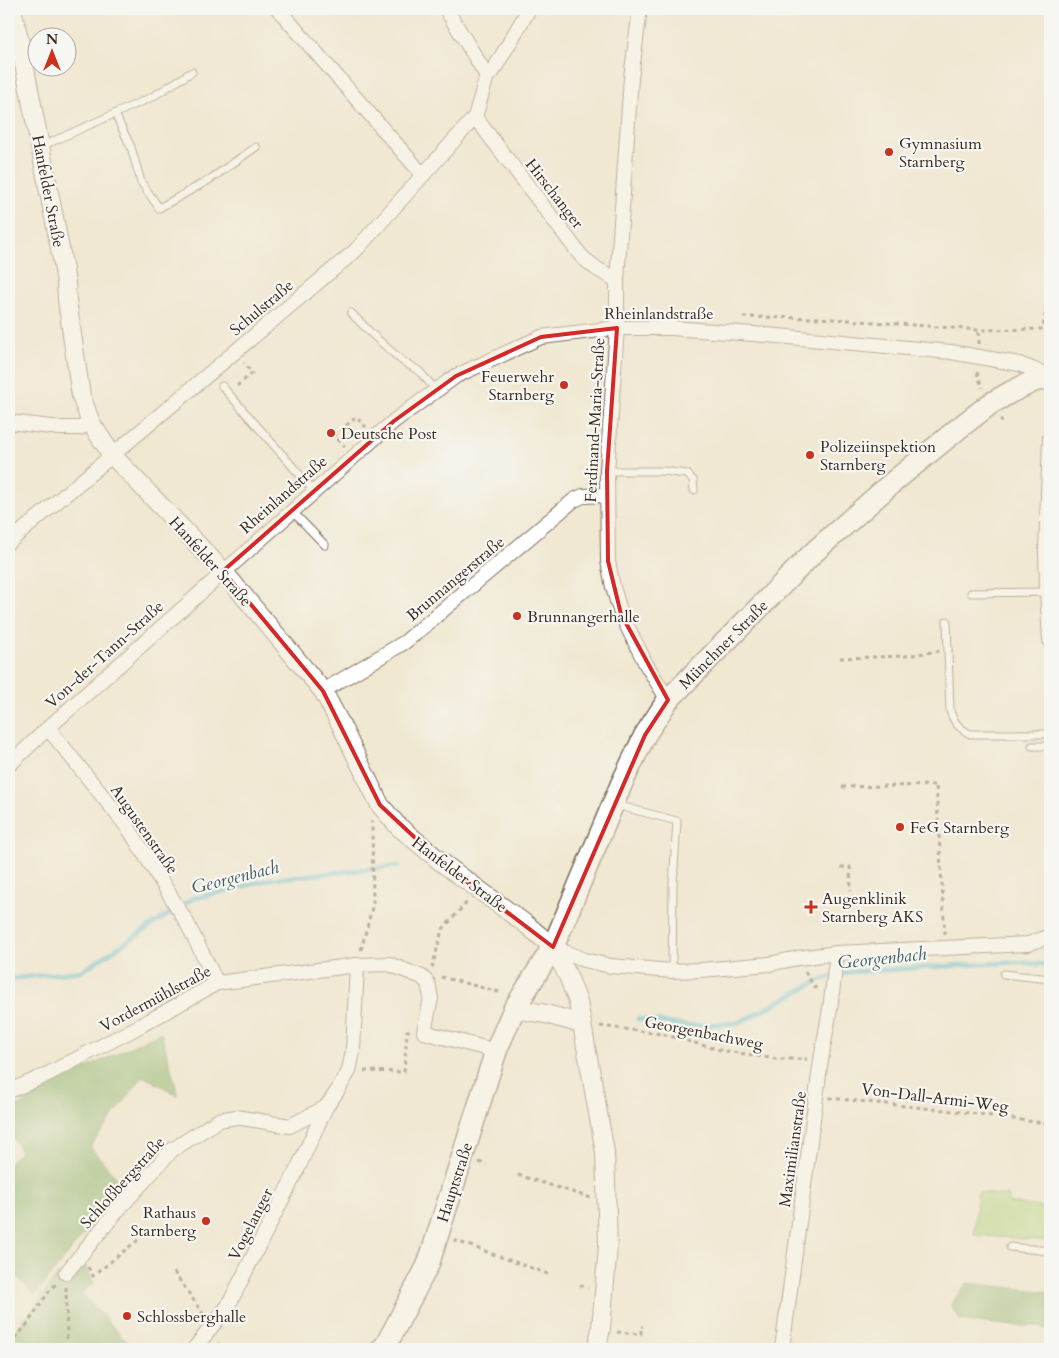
<svg xmlns="http://www.w3.org/2000/svg" width="1059" height="1358" viewBox="0 0 1059 1358" font-family="Cardo,serif">
  <rect width="100%" height="100%" fill="#f6f6f2"/>
  <filter id="ink" filterUnits="userSpaceOnUse"><feTurbulence type="fractalNoise" baseFrequency=".02" numOctaves="2"/><feDisplacementMap in="SourceGraphic" scale="10" xChannelSelector="R" yChannelSelector="G"/><feConvolveMatrix kernelMatrix="1 2 1 2 8 2 1 2 1" color-interpolation-filters="sRGB"/></filter>
  <filter id="wash" filterUnits="userSpaceOnUse"><feTurbulence type="fractalNoise" baseFrequency=".0096" numOctaves="4" result="noise"/><feDisplacementMap in="SourceGraphic" scale="20" xChannelSelector="R" yChannelSelector="G"/><feGaussianBlur stdDeviation="1.12" result="paint"/><feColorMatrix in="noise" values="0 0 0 0 0 0 0 0 0 0 0 0 0 0 0 0 0 1.4 0 .05"/><feComposite in="paint" operator="in"/></filter>
  <g filter="url(#wash)">
    <rect width="100%" height="100%" fill="#f0e8d1"/>
    <!-- green -->
    <path fill="#aed57f" stroke="#74804e" d="M 978,1192 L 1009,1196 L 1008,1203 L 1050,1208 L 1050,1241 L 974,1235 Z"/>
    <!-- forest -->
    <g fill="#8ab66e" stroke="#627046">
      <path d="M 161,1032 L 178,1095 L 143,1076 L 90,1147 L 123,1185 L 35,1295 L 9,1269 L 9,1162 L 21,1152 L 9,1129 L 9,1112 L 58,1082 Z"/>
      <path d="M 82,1260 L 94,1283 L 81,1293 L 126,1341 L 142,1349 L 9,1349 L 9,1339 L 58,1275 L 64,1280 Z"/>
      <path d="M 967,1283 L 1050,1292 L 1050,1330 L 1035,1326 L 1013,1326 L 960,1320 L 951,1306 L 958,1294 Z"/>
    </g>
    <g fill="none" stroke-linecap="round" stroke-linejoin="round">
      <!-- stream -->
      <g stroke="#56bcd4" stroke-width="5">
        <path d="M 9,979 L 82,971 L 192,899 L 272,879 L 398,866"/>
        <path d="M 638,1019 L 688,1026 L 737,1023 L 754,1015 L 822,979 L 850,972 L 1018,962 L 1050,965"/>
      </g>
    </g>
  </g>
  <g filter="url(#ink)">
    <g fill="none" stroke-linecap="round" stroke-linejoin="round">
      <defs>
        <g id="service">
          <path d="M 115,114 L 131,147 L 141,182 L 159,208 L 209,180 L 256,147"/>
          <path d="M 40,147 L 152,97 L 192,72"/>
          <path d="M 351,313 L 374,336 L 401,360 L 419,371 L 436,390"/>
          <path d="M 222,386 L 314,491"/>
          <path d="M 607,471 L 663,471 L 687,474 L 693,480 L 694,490"/>
          <path d="M 292,511 L 325,545"/>
          <path d="M 971,593 L 1047,592"/>
          <path d="M 947,621 L 950,711 C 954,723 959,728 970,734 L 1050,734"/>
          <path d="M 1032,746 L 1050,746"/>
          <path d="M 616,805 L 677,821 L 673,884 L 672,971"/>
          <path d="M 1004,974 L 1050,979"/>
          <path d="M 1010,1247 L 1050,1251"/>
        </g>
        <g id="minor">
          <path d="M 278,9 L 423,175"/>
          <path d="M 446,9 L 487,76"/>
          <path d="M 640,9 L 631,78 L 617,280 L 617,328 L 607,471 L 608,561 L 613,587 L 621,614 L 646,664 L 668,700"/>
          <path d="M 475,117 L 582,257 L 597,269 L 617,280"/>
          <path d="M 9,422 L 60,428 L 80,428 L 91,423"/>
          <path d="M 1050,438 L 1046,551 L 1047,592 L 1050,640"/>
          <path d="M 9,542 L 355,251 L 475,117 L 487,76 L 493,71 L 529,9"/>
          <path d="M 323,691 L 405,642 L 574,500 L 583,496 L 607,495"/>
          <path d="M 48,728 L 129,829 L 186,921 L 217,983"/>
          <path d="M 9,765 L 48,728 L 394,421 L 456,376 L 541,337 L 617,328 L 672,328 L 767,335 L 951,352 L 1019,364 L 1050,376"/>
          <path d="M 553,947 L 584,960 L 611,966 L 672,971 L 701,970 L 769,964 L 798,958 L 837,953 L 1028,944 L 1050,936"/>
          <path d="M 9,1091 L 42,1077 L 138,1027 L 217,983 L 357,965 L 389,964 L 422,977 L 428,983 L 431,998 L 424,1032 L 496,1051"/>
          <path d="M 66,1273 L 117,1211 L 172,1150 L 219,1120 L 236,1117 L 290,1126 L 326,1107 L 336,1093 L 349,1071 L 353,1050 L 357,965"/>
          <path d="M 194,1349 L 228,1306 L 297,1170 L 326,1107"/>
          <path d="M 782,1349 L 821,1060 L 830,1009 L 837,953"/>
        </g>
        <g id="tertiary">
          <path d="M 12,9 L 20,43 L 63,264 L 66,283 L 67,300 L 81,396 L 91,423 L 112,455 L 223,571 L 323,691 L 340,723 L 380,805 L 398,826 L 441,862 L 527,925 L 553,947 L 568,976 L 578,1002 L 605,1152 L 608,1246 L 601,1328 L 597,1349"/>
          <path d="M 514,1009 L 546,1014 L 582,1024"/>
        </g>
        <path id="primary" d="M 382,1349 L 386,1345 L 428,1265 L 496,1051 L 514,1009 L 553,947 L 621,785 L 645,735 L 668,700 L 813,553 L 892,483 L 959,428 L 990,404 L 1011,392 L 1034,381 L 1050,377"/>
      </defs>
      <!-- service casing -->
      <use href="#service" stroke="#7a6c5d" stroke-width="9"/>
      <!-- minor casing -->
      <use href="#minor" stroke="#7a6c5d" stroke-width="16"/>
      <!-- tertiary casing -->
      <use href="#tertiary" stroke="#7a6c5d" stroke-width="20"/>
      <!-- primary casing -->
      <use href="#primary" stroke="#7a6c5d" stroke-width="24"/>
      <!-- path -->
      <g stroke="#7a6c5d" stroke-width="3" stroke-dasharray="4 4" stroke-linecap="butt">
        <path d="M 743,317 L 820,318 L 979,330 L 1043,329 L 1050,281"/>
        <path d="M 979,344 L 979,330"/>
        <path d="M 977,372 L 982,388"/>
        <path d="M 237,386 L 252,373 L 244,363"/>
        <path d="M 1000,419 L 1004,425"/>
        <path d="M 332,433 L 345,447"/>
        <path d="M 334,436 L 356,417 L 366,427"/>
        <path d="M 840,658 L 905,656 L 939,651"/>
        <path d="M 842,787 L 936,785 L 945,935"/>
        <path d="M 841,867 L 850,867 L 851,891"/>
        <path d="M 361,950 L 373,904 L 372,821"/>
        <path d="M 432,968 L 442,930 L 468,901"/>
        <path d="M 805,972 L 818,992"/>
        <path d="M 441,977 L 503,993"/>
        <path d="M 600,1026 L 662,1034 L 720,1050 L 776,1059 L 807,1059"/>
        <path d="M 364,1071 L 404,1072 L 407,1031 L 410,1031"/>
        <path d="M 829,1098 L 963,1112 L 1050,1124"/>
        <path d="M 479,1162 L 487,1165"/>
        <path d="M 518,1175 L 591,1198"/>
        <path d="M 454,1240 L 548,1274"/>
        <path d="M 88,1267 L 93,1276 L 138,1240"/>
        <path d="M 174,1272 L 204,1315"/>
        <path d="M 580,1285 L 588,1288"/>
        <path d="M 66,1287 L 67,1346"/>
        <path d="M 617,1332 L 641,1334 L 641,1327 L 643,1327"/>
        <path d="M 218,1343 L 221,1349"/>
        <path d="M 9,1344 L 26,1326 L 50,1290 L 56,1284"/>
        <path d="M 63,1349 L 67,1346"/>
        <path d="M 99,1349 L 121,1347 L 132,1349"/>
      </g>
      <!-- service -->
      <use href="#service" stroke="#fff" stroke-width="7"/>
      <!-- minor -->
      <use href="#minor" stroke="#fff" stroke-width="14"/>
      <!-- tertiary -->
      <use href="#tertiary" stroke="#fff" stroke-width="18"/>
      <!-- primary -->
      <use href="#primary" stroke="#fff" stroke-width="21"/>
    </g>
  </g>
  <!-- marked area -->
  <path d="M0 0H1059V1358H0ZM 617,328 L 607,471 L 608,561 L 621,614 L 668,700 L 645,735 L 553,947 L 441,862 L 380,805 L 323,691 L 223,571 L 394,421 L 456,376 L 541,337 Z" fill="#f0e8d1" fill-opacity=".55" fill-rule="evenodd"/>
  <path fill="none" stroke="#d62828" stroke-width="4" stroke-linejoin="round" d="M 617,328 L 607,471 L 608,561 L 621,614 L 668,700 L 645,735 L 553,947 L 441,862 L 380,805 L 323,691 L 223,571 L 394,421 L 456,376 L 541,337 Z"/>
  <!-- markers -->
  <g fill="#c8321e" stroke="#f6f6f2" stroke-width="2">
    <circle cx="889" cy="152" r="5"/>
    <circle cx="564" cy="385" r="5"/>
    <circle cx="331" cy="433" r="5"/>
    <circle cx="810" cy="455" r="5"/>
    <circle cx="517" cy="616" r="5"/>
    <circle cx="900" cy="827" r="5"/>
    <path d="M808.5 899.5h5v5h5v5h-5v5h-5v-5h-5v-5h5z"/>
    <circle cx="206" cy="1221" r="5"/>
    <circle cx="127" cy="1316" r="5"/>
  </g>
  <g text-anchor="middle" stroke-width="4.5" stroke-linejoin="round" paint-order="stroke">
    <!-- poi labels -->
    <g font-size="16" fill="#3b2a1e" stroke="#f6f6f2" text-anchor="start">
      <text x="899" y="149">Gymnasium<tspan x="899" dy="18">Starnberg</tspan></text>
      <text x="554" y="382" text-anchor="end">Feuerwehr<tspan x="554" dy="18">Starnberg</tspan></text>
      <text x="341" y="439">Deutsche Post</text>
      <text x="820" y="452">Polizeiinspektion<tspan x="820" dy="18">Starnberg</tspan></text>
      <text x="527" y="622">Brunnangerhalle</text>
      <text x="910" y="833">FeG Starnberg</text>
      <text x="822" y="904">Augenklinik<tspan x="822" dy="18">Starnberg AKS</tspan></text>
      <text x="196" y="1218" text-anchor="end">Rathaus<tspan x="196" dy="18">Starnberg</tspan></text>
      <text x="137" y="1322">Schlossberghalle</text>
    </g>
    <!-- street labels -->
    <g font-size="16" fill="#3b2a1e" stroke="#f6f6f2">
      <text transform="translate(49 191) rotate(79)" y="6">Hanfelder Straße</text>
      <text transform="translate(555 193) rotate(52)" y="6">Hirschanger</text>
      <text transform="translate(261 307) rotate(-40)" y="6">Schulstraße</text>
      <text x="659" y="319">Rheinlandstraße</text>
      <text transform="translate(594 420) rotate(-87)" y="6">Ferdinand-Maria-Straße</text>
      <text transform="translate(283 494) rotate(-41)" y="6">Rheinlandstraße</text>
      <text transform="translate(211 561) rotate(48)" y="6">Hanfelder Straße</text>
      <text transform="translate(455 578) rotate(-40)" y="6">Brunnangerstraße</text>
      <text transform="translate(723 644) rotate(-45)" y="6">Münchner Straße</text>
      <text transform="translate(104 654) rotate(-42)" y="6">Von-der-Tann-Straße</text>
      <text transform="translate(145 829) rotate(55)" y="6">Augustenstraße</text>
      <text transform="translate(460 874) rotate(37)" y="6">Hanfelder Straße</text>
      <text transform="translate(155 998) rotate(-28)" y="6">Vordermühlstraße</text>
      <text transform="translate(704 1032) rotate(11)" y="6">Georgenbachweg</text>
      <text transform="translate(935 1097) rotate(7)" y="6">Von-Dall-Armi-Weg</text>
      <text transform="translate(792 1149) rotate(-82)" y="6">Maximilianstraße</text>
      <text transform="translate(122 1182) rotate(-48)" y="6">Schloßbergstraße</text>
      <text transform="translate(454 1182) rotate(-72)" y="6">Hauptstraße</text>
      <text transform="translate(250 1224) rotate(-63)" y="6">Vogelanger</text>
    </g>
    <!-- water labels -->
    <g font-size="18" font-style="italic" fill="#445d5e" stroke="#f6f6f2">
      <text transform="translate(235 877) rotate(-14)" y="6">Georgenbach</text>
      <text transform="translate(882 958) rotate(-6)" y="6">Georgenbach</text>
    </g>
  </g>
  <!-- margin -->
  <rect width="1059" height="1358" fill="none" stroke="#f6f6f2" stroke-width="30"/>
  <!-- north arrow -->
  <g transform="translate(52 52)"><circle r="24" fill="#f6f6f2" stroke="#aba49d"/>
  <path d="M0-4L9 19L0 12L-9 19Z" fill="#c8321e"/>
  <text y="-8" font-size="14" font-weight="bold" text-anchor="middle" fill="#3b2a1e">N</text>
  </g>
</svg>
